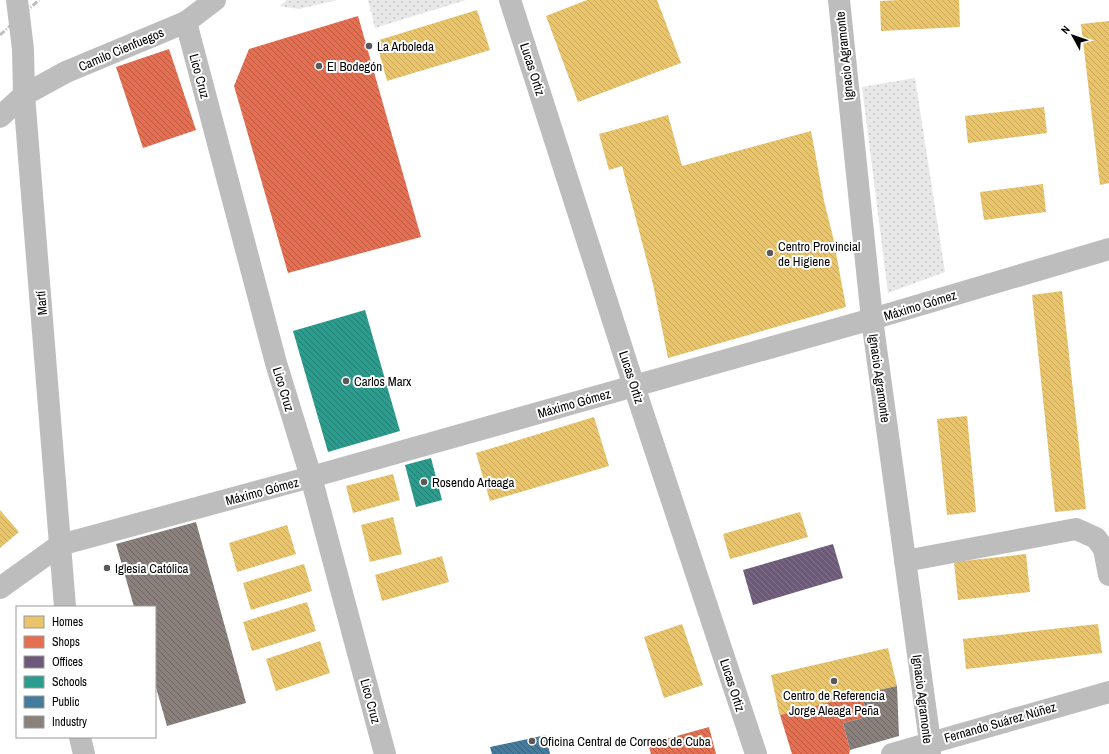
<svg xmlns="http://www.w3.org/2000/svg" width="1109" height="754" viewBox="0 0 1109 754" font-family="'Archivo Narrow',sans-serif">
  <defs>
    <pattern id="park-dots" width="8" height="8" patternUnits="userSpaceOnUse"><rect width="8" height="8" fill="#e8e8e8"/><path d="M2 2h.1M6 6h.1" fill="none" stroke="#c5c5c5" stroke-width="1.8" stroke-linecap="round"/></pattern>
    <pattern id="homes-back-hatch" width="6" height="6" patternUnits="userSpaceOnUse"><rect width="6" height="6" fill="#e9c46a"/><path d="M-1 5l2 2M0 0l6 6M5-1l2 2" fill="none" stroke="#c6a75a"/></pattern>
    <pattern id="shops-back-hatch" width="6" height="6" patternUnits="userSpaceOnUse"><rect width="6" height="6" fill="#e76f51"/><path d="M-1 5l2 2M0 0l6 6M5-1l2 2" fill="none" stroke="#b95941"/></pattern>
    <pattern id="offices-back-hatch" width="6" height="6" patternUnits="userSpaceOnUse"><rect width="6" height="6" fill="#6d597a"/><path d="M-1 5l2 2M0 0l6 6M5-1l2 2" fill="none" stroke="#82748b"/></pattern>
    <pattern id="schools-back-hatch" width="6" height="6" patternUnits="userSpaceOnUse"><rect width="6" height="6" fill="#2a9d8f"/><path d="M-1 5l2 2M0 0l6 6M5-1l2 2" fill="none" stroke="#227e72"/></pattern>
    <pattern id="public-back-hatch" width="6" height="6" patternUnits="userSpaceOnUse"><rect width="6" height="6" fill="#457b9d"/><path d="M-1 5l2 2M0 0l6 6M5-1l2 2" fill="none" stroke="#37627e"/></pattern>
    <pattern id="industry-back-hatch" width="6" height="6" patternUnits="userSpaceOnUse"><rect width="6" height="6" fill="#8a817c"/><path d="M-1 5l2 2M0 0l6 6M5-1l2 2" fill="none" stroke="#6e6763"/></pattern>
  </defs>
  <rect width="100%" height="100%" fill="#fff"/>
  <!-- park -->
  <g fill="url(#park-dots)">
    <path d="M 287,0 L 337,0 L 299,9 L 280,6 Z"/>
    <path d="M 368,0 L 466,0 L 375,28 Z"/>
    <path d="M 915,78 L 945,272 L 888,293 L 862,87 Z"/>
  </g>
  <!-- homes -->
  <g fill="url(#homes-back-hatch)">
    <path d="M 587,0 L 657,0 L 681,63 L 578,102 L 546,16 Z"/>
    <path d="M 900,0 L 959,0 L 960,27 L 881,31 L 880,1 Z"/>
    <path d="M 477,10 L 490,50 L 387,81 L 376,41 Z"/>
    <path d="M 1109,21 L 1109,183 L 1100,185 L 1081,24 Z"/>
    <path d="M 1044,107 L 1047,133 L 968,143 L 965,116 Z"/>
    <path d="M 668,115 L 682,166 L 811,131 L 824,201 L 833,237 L 846,307 L 668,358 L 653,284 L 622,166 L 609,170 L 599,134 Z"/>
    <path d="M 1043,184 L 1046,212 L 984,220 L 980,192 Z"/>
    <path d="M 1062,291 L 1086,509 L 1055,512 L 1032,295 Z"/>
    <path d="M 967,416 L 976,512 L 947,515 L 937,419 Z"/>
    <path d="M 594,417 L 609,466 L 490,501 L 476,453 Z"/>
    <path d="M 393,474 L 400,500 L 353,513 L 346,486 Z"/>
    <path d="M 0,510 L 19,532 L 0,548 Z"/>
    <path d="M 800,512 L 808,537 L 730,559 L 723,534 Z"/>
    <path d="M 393,517 L 402,554 L 370,562 L 361,525 Z"/>
    <path d="M 287,525 L 296,554 L 237,572 L 229,543 Z"/>
    <path d="M 1026,554 L 1030,592 L 958,600 L 954,562 Z"/>
    <path d="M 442,556 L 449,582 L 382,601 L 375,575 Z"/>
    <path d="M 304,564 L 312,591 L 251,610 L 243,583 Z"/>
    <path d="M 307,602 L 316,631 L 252,651 L 243,622 Z"/>
    <path d="M 682,624 L 703,685 L 664,698 L 644,637 Z"/>
    <path d="M 1098,624 L 1102,653 L 966,669 L 963,639 Z"/>
    <path d="M 320,641 L 330,673 L 276,691 L 266,659 Z"/>
    <path d="M 888,648 L 897,686 L 780,715 L 779,713 L 771,675 Z"/>
  </g>
  <!-- shops -->
  <g fill="url(#shops-back-hatch)">
    <path d="M 358,16 L 421,237 L 288,273 L 234,86 L 249,49 Z"/>
    <path d="M 169,49 L 196,130 L 143,148 L 116,67 Z"/>
    <path d="M 862,694 L 867,717 L 843,723 L 850,750 L 849,754 L 792,754 L 780,715 Z"/>
    <path d="M 709,727 L 716,754 L 651,754 L 648,744 Z"/>
  </g>
  <!-- offices -->
  <path fill="url(#offices-back-hatch)" d="M 833,544 L 843,578 L 753,605 L 743,570 Z"/>
  <!-- schools -->
  <g fill="url(#schools-back-hatch)">
    <path d="M 365,310 L 400,431 L 328,452 L 293,331 Z"/>
    <path d="M 431,458 L 442,500 L 416,507 L 405,465 Z"/>
  </g>
  <!-- public -->
  <path fill="url(#public-back-hatch)" d="M 546,735 L 550,754 L 492,754 L 490,747 Z"/>
  <!-- industry -->
  <g fill="url(#industry-back-hatch)">
    <path d="M 196,522 L 246,703 L 167,726 L 155,684 L 155,607 L 134,607 L 116,544 Z"/>
    <path d="M 897,686 L 899,736 L 850,750 L 843,723 L 867,717 L 862,694 Z"/>
  </g>
  <g fill="none" stroke-linecap="round" stroke-linejoin="round">
    <!-- minor -->
    <g stroke="#bdbdbd" stroke-width="22">
      <path d="M 839,0 L 872,319 L 930,742 L 930,754"/>
      <path d="M 186,22 L 276,363 L 311,477 L 385,754"/>
      <path d="M 0,117 L 24,95"/>
      <path d="M 905,561 L 1076,529 L 1096,538 L 1104,549 L 1109,575"/>
      <path d="M 0,588 L 60,545 L 311,477 L 872,319 L 1109,249"/>
      <path d="M 892,754 L 1109,692"/>
    </g>
    <!-- major -->
    <g stroke="#bdbdbd" stroke-width="22">
      <path d="M 17,0 L 23,49 L 24,95 L 65,607"/>
      <path d="M 510,0 L 634,386 L 756,754"/>
      <path d="M 24,95 L 66,72 L 186,22 L 215,0"/>
      <path d="M 80,737 L 84,754"/>
    </g>
    <!-- rail -->
    <path stroke="#bdbdbd" stroke-width="3" stroke-dasharray="6 2 1 2" stroke-linecap="butt" d="M 0,35 L 39,0"/>
  </g>
  <!-- markers -->
  <g fill="#595959" stroke="#fff" stroke-width="1.5">
    <circle cx="369" cy="46" r="4"/>
    <circle cx="319" cy="66" r="4"/>
    <circle cx="770" cy="253" r="4"/>
    <circle cx="346" cy="381" r="4"/>
    <circle cx="424" cy="482" r="4"/>
    <circle cx="107" cy="568" r="4"/>
    <circle cx="834" cy="681" r="4"/>
    <circle cx="532" cy="741" r="4"/>
  </g>
  <g text-anchor="middle" stroke-width="4" stroke-linejoin="round" paint-order="stroke">
    <!-- poi labels -->
    <g font-size="13" fill="#000" stroke="#fff" text-anchor="start">
      <text x="377" y="51">La Arboleda</text>
      <text x="327" y="71">El Bodegón</text>
      <text x="778" y="251">Centro Provincial<tspan x="778" dy="15">de Higiene</tspan></text>
      <text x="354" y="386">Carlos Marx</text>
      <text x="432" y="487">Rosendo Arteaga</text>
      <text x="115" y="573">Iglesia Católica</text>
      <text x="834" y="700" text-anchor="middle">Centro de Referencia<tspan x="834" dy="15">Jorge Aleaga Peña</tspan></text>
      <text x="540" y="746">Oficina Central de Correos de Cuba</text>
    </g>
    <!-- street labels -->
    <g font-size="13" fill="#000" stroke="#fff">
      <text transform="translate(121 49) rotate(-23)" y="5">Camilo Cienfuegos</text>
      <text transform="translate(844 56) rotate(-96)" y="5">Ignacio Agramonte</text>
      <text transform="translate(533 69) rotate(72)" y="5">Lucas Ortiz</text>
      <text transform="translate(200 76) rotate(75)" y="5">Lico Cruz</text>
      <text transform="translate(41 303) rotate(-95)" y="5">Martí</text>
      <text transform="translate(920 305) rotate(-17)" y="5">Máximo Gómez</text>
      <text transform="translate(632 377) rotate(72)" y="5">Lucas Ortiz</text>
      <text transform="translate(880 378) rotate(82)" y="5">Ignacio Agramonte</text>
      <text transform="translate(284 389) rotate(73)" y="5">Lico Cruz</text>
      <text transform="translate(574 403) rotate(-16)" y="5">Máximo Gómez</text>
      <text transform="translate(262 491) rotate(-15)" y="5">Máximo Gómez</text>
      <text transform="translate(733 685) rotate(72)" y="5">Lucas Ortiz</text>
      <text transform="translate(923 699) rotate(83)" y="5">Ignacio Agramonte</text>
      <text transform="translate(371 701) rotate(75)" y="5">Lico Cruz</text>
      <text transform="translate(1000 722) rotate(-16)" y="5">Fernando Suárez Núñez</text>
    </g>
  </g>
  <!-- legend -->
  <rect x="16" y="606" width="140" height="132" fill="#ffffff" stroke="#999999"/>
  <rect x="24" y="616" width="20" height="12" fill="#e9c46a" stroke="#999999"/>
  <text x="52" y="626" font-size="12" fill="#000000">Homes</text>
  <rect x="24" y="636" width="20" height="12" fill="#e76f51" stroke="#999999"/>
  <text x="52" y="646" font-size="12" fill="#000000">Shops</text>
  <rect x="24" y="656" width="20" height="12" fill="#6d597a" stroke="#999999"/>
  <text x="52" y="666" font-size="12" fill="#000000">Offices</text>
  <rect x="24" y="676" width="20" height="12" fill="#2a9d8f" stroke="#999999"/>
  <text x="52" y="686" font-size="12" fill="#000000">Schools</text>
  <rect x="24" y="696" width="20" height="12" fill="#457b9d" stroke="#999999"/>
  <text x="52" y="706" font-size="12" fill="#000000">Public</text>
  <rect x="24" y="716" width="20" height="12" fill="#8a817c" stroke="#999999"/>
  <text x="52" y="726" font-size="12" fill="#000000">Industry</text>
  <!-- north arrow -->
  <g transform="translate(1073 36) rotate(310)" stroke="#ffffff" stroke-width="3" paint-order="stroke">
  <path d="M0-3L7 15L0 10L-7 15Z" fill="#000000"/>
  <text y="-6" font-size="11" font-weight="bold" text-anchor="middle" fill="#000000">N</text>
  </g>
</svg>
